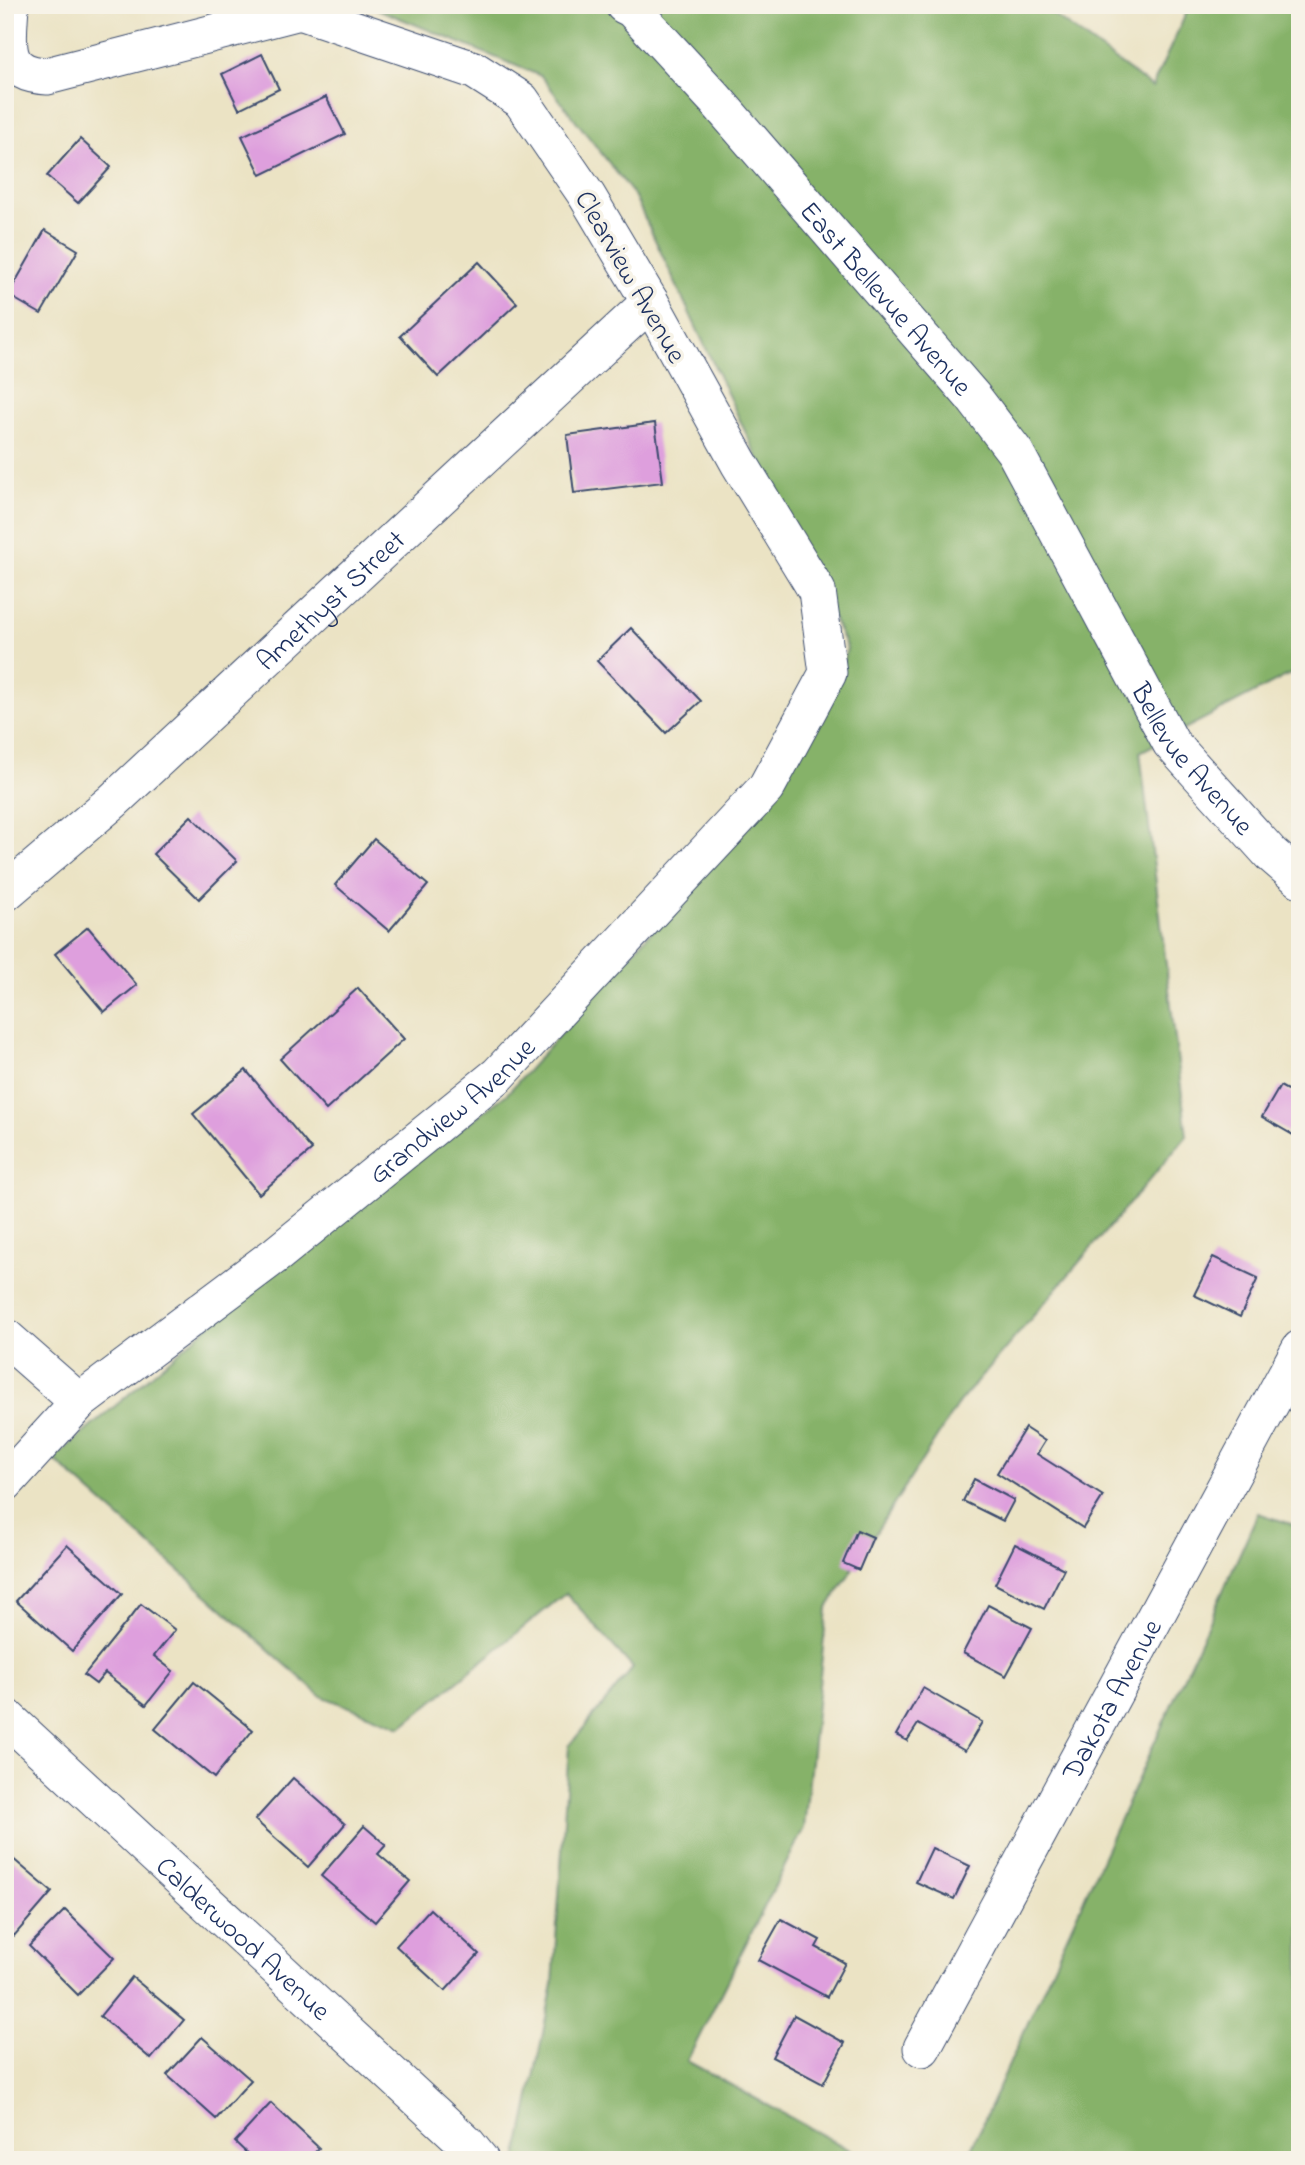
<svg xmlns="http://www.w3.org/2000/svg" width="1305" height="2165" viewBox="0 0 1305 2165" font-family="'Indie Flower',sans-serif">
  <rect width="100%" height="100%" fill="#f7f3e8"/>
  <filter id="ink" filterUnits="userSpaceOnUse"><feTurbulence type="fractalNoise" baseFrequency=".0143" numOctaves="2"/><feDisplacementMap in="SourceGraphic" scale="14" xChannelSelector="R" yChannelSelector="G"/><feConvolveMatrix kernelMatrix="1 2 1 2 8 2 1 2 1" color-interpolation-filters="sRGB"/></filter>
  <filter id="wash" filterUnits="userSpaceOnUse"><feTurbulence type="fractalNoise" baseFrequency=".00686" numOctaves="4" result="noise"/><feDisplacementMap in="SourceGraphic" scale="28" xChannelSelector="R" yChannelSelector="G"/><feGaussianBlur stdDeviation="1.57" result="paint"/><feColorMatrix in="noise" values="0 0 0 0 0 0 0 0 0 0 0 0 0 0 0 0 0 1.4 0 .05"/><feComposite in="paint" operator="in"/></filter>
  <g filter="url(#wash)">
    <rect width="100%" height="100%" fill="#ebe3c4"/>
    <!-- forest -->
    <g fill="#86b269" stroke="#507064" stroke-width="2">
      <path d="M 355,5 L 1040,5 L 1152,87 L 1190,5 L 1300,8 L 1300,669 L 1140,752 L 1187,1136 L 958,1404 L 827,1609 L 804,1828 L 687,2061 L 868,2160 L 517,2160 L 553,1984 L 569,1746 L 633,1668 L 566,1593 L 401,1727 L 321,1696 L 53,1459 L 299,1249 L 507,1094 L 767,801 L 835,692 L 847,648 L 634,195 L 541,76 L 375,8 Z"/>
      <path d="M 1258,1513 L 1300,1527 L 1300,2160 L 966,2160 Z"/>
    </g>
    <g id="blocks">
      <!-- building -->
      <g fill="#de9fdd">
        <path d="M 262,54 L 279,89 L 239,109 L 222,74 Z"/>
        <path d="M 326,97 L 345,134 L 261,175 L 242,136 Z"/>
        <path d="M 80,139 L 111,167 L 78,203 L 47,176 Z"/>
        <path d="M 45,230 L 78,250 L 41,314 L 8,295 Z"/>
        <path d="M 479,262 L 517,303 L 438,377 L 400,336 Z"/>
        <path d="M 655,423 L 663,482 L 574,493 L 567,435 Z"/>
        <path d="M 631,628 L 701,701 L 666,733 L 597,661 Z"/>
        <path d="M 191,816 L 237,861 L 199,899 L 153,854 Z"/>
        <path d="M 374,839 L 428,885 L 389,931 L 335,885 Z"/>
        <path d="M 88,927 L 137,985 L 104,1012 L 55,954 Z"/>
        <path d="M 358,988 L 404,1039 L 326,1110 L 280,1059 Z"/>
        <path d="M 246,1070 L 312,1150 L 259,1194 L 193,1114 Z"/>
        <path d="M 1280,1086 L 1300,1097 L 1300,1139 L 1262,1117 Z"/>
        <path d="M 1213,1257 L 1258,1278 L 1240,1317 L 1194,1295 Z"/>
        <path d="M 1025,1428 L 1045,1441 L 1037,1454 L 1103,1496 L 1083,1528 L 997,1473 Z"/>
        <path d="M 974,1479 L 1014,1500 L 1003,1521 L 963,1501 Z"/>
        <path d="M 857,1530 L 873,1537 L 859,1570 L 843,1563 Z"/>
        <path d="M 1015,1544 L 1064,1569 L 1044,1609 L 995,1584 Z"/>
        <path d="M 67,1545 L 122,1594 L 72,1651 L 16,1601 Z"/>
        <path d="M 141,1604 L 175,1630 L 154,1656 L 173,1671 L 146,1705 L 105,1673 L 96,1684 L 84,1675 Z"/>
        <path d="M 988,1605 L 1032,1628 L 1006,1676 L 963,1653 Z"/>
        <path d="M 194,1682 L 253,1730 L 214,1778 L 155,1729 Z"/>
        <path d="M 923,1688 L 982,1722 L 965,1751 L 918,1724 L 907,1741 L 896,1735 Z"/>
        <path d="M 293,1778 L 345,1824 L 308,1867 L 255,1820 Z"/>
        <path d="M 364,1826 L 386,1845 L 378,1854 L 410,1881 L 375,1922 L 321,1876 Z"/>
        <path d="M 932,1848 L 970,1866 L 954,1899 L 916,1882 Z"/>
        <path d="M 5,1852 L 52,1892 L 14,1936 L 5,1929 Z"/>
        <path d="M 430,1909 L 479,1954 L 445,1991 L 396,1946 Z"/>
        <path d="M 65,1910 L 114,1958 L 78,1995 L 29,1946 Z"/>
        <path d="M 781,1919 L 820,1940 L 816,1947 L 845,1963 L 827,1997 L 758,1960 Z"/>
        <path d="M 132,1977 L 184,2020 L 151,2059 L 100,2016 Z"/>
        <path d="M 794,2015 L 845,2043 L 823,2084 L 772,2057 Z"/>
        <path d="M 202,2037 L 251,2080 L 216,2119 L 167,2075 Z"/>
        <path d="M 271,2103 L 319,2148 L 308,2160 L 254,2160 L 235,2142 Z"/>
      </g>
    </g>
  </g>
  <g filter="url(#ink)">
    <use href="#blocks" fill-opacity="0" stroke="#3a4a6d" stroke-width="2"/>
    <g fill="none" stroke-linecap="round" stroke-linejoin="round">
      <defs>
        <g id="minor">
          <path d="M 10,5 C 8,44 0,74 47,76 L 323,5"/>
          <path id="s1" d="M 624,5 L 632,9 L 716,100 L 973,397 L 1015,452 L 1171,743 L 1271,854 L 1300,879"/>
          <path id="s2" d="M 5,893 L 112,802 L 650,302"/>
          <path d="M 5,1337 L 79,1402"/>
          <path id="s3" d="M 5,1483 L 79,1402 L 277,1254 L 498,1075 L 766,788 L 828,673 L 817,591 L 739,463 L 650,302 L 587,196 L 521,100 L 474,70 L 300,11"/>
          <path id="s4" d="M 5,1716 L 467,2144 L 480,2160"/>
          <path id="s5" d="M 922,2048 L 1300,1349"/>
        </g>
      </defs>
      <!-- minor casing -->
      <use href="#minor" stroke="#3a4a6d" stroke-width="39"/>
      <!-- minor -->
      <use href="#minor" stroke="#fff" stroke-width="37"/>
    </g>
  </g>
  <g text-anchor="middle" stroke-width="7" stroke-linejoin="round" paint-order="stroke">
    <!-- street labels -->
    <g font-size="28" fill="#1b2f5e" stroke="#f7f3e8">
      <text transform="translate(632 276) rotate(60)" y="10">Clearview Avenue</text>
      <text dy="10" stroke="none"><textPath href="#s1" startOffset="394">East Bellevue Avenue</textPath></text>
      <text dy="10" stroke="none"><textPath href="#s2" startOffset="438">Amethyst Street</textPath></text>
      <text dy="10" stroke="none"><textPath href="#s1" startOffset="950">Bellevue Avenue</textPath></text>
      <text dy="10" stroke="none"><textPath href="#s3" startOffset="583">Grandview Avenue</textPath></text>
      <text dy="10" stroke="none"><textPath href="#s5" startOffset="397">Dakota Avenue</textPath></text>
      <text dy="10" stroke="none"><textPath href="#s4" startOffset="326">Calderwood Avenue</textPath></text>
    </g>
  </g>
  <!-- margin -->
  <rect width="1305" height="2165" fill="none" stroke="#f7f3e8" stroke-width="28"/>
</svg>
